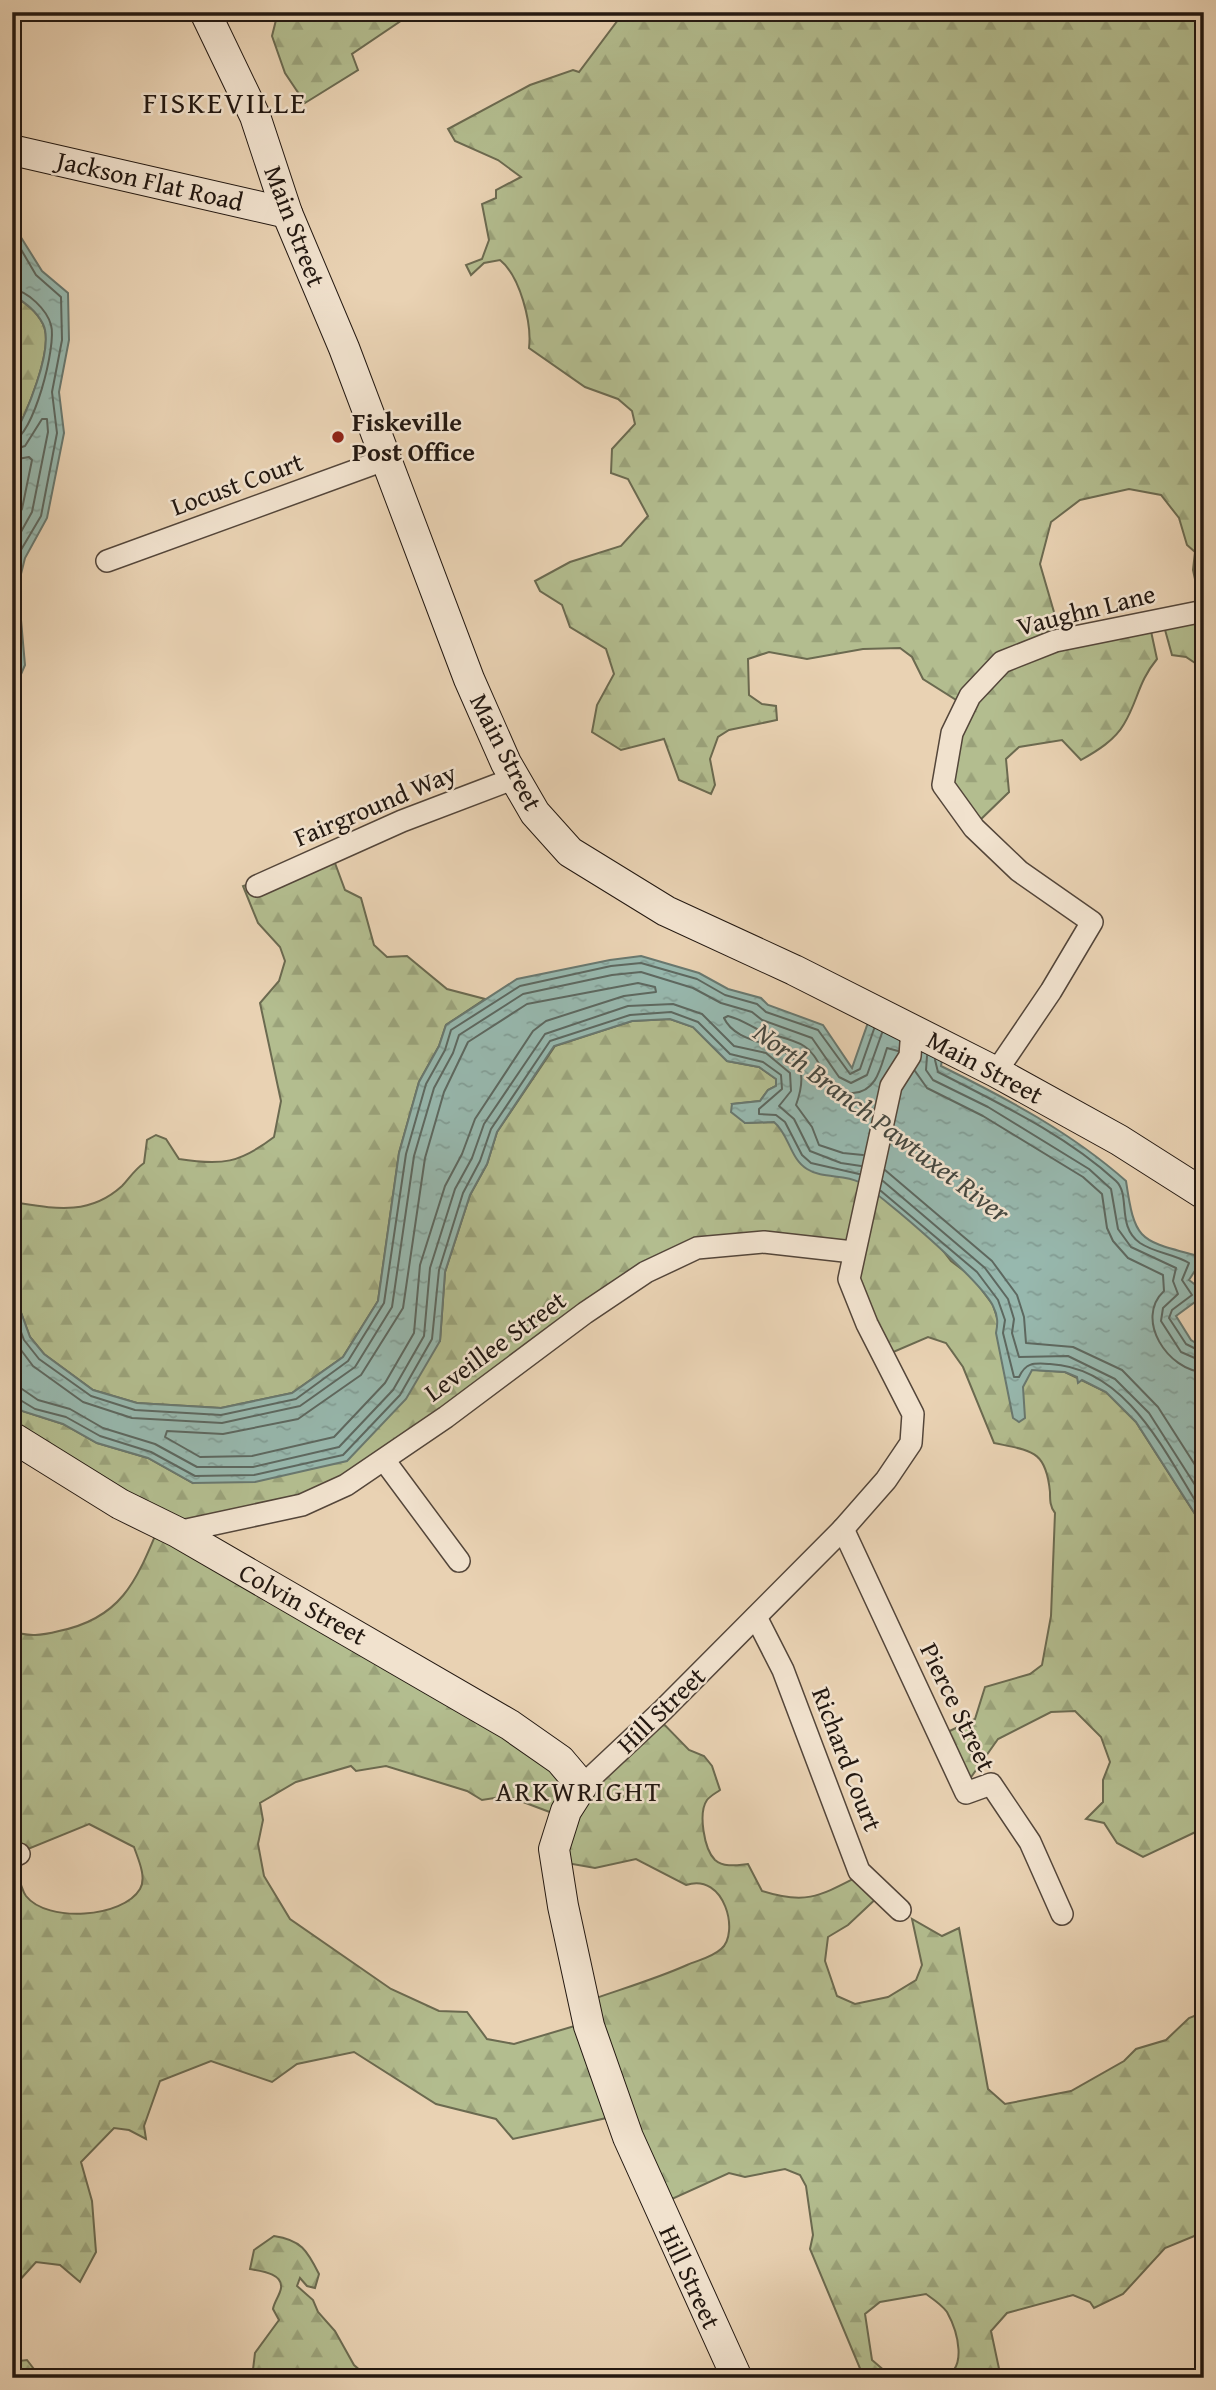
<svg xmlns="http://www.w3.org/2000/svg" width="1216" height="2390" viewBox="0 0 1216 2390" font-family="'Gentium Book Plus',serif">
  <defs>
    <pattern id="forest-firs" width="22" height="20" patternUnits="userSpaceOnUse" patternTransform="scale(1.75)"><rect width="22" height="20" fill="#b3bd8f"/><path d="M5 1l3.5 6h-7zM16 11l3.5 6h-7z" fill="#9aa27a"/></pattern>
    <pattern id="water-ripples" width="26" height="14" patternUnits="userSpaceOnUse" patternTransform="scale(1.75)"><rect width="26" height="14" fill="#97b8ae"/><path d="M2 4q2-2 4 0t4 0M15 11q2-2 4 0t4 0" fill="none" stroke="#829d95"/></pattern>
  </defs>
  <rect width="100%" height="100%" fill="#e9d2b3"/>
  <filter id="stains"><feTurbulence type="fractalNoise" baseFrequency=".00286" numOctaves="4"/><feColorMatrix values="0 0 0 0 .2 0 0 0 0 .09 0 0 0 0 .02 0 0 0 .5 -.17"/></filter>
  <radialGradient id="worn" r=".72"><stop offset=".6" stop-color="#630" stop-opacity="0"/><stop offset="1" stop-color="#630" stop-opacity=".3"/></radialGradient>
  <!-- forest -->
  <g fill="url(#forest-firs)" stroke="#6b6a50" stroke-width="2" fill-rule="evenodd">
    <path d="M 278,12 L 414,12 L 352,54 L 358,70 L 305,103 L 285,73 L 272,36 Z"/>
    <path d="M 624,12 L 1204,12 L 1204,669 L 1186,657 L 1172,655 L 1162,619 L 1201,607 L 1193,570 L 1195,552 L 1187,545 L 1179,518 L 1161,495 L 1129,489 L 1080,500 L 1051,522 L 1040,564 L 1061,636 L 1149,622 L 1157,659 C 1138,682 1138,701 1124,724 C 1115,740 1097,751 1081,760 L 1062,740 L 1019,747 L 1006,759 L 1009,792 L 976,824 L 950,793 L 964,705 L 923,679 L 912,657 L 900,648 L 863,649 L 807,659 L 769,652 L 748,659 L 749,695 L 762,704 L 776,706 L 777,720 L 729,730 L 718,737 L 710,759 L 715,785 L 711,794 L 679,780 L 664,739 L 621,750 L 592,732 L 597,705 L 614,674 L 606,649 L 570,627 L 562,605 L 540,591 L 535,581 L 570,562 L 621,546 L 648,516 L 628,479 L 611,473 L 612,449 L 635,424 L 632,411 L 618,399 L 585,387 L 529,348 C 532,323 520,276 500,260 L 484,263 L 471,275 L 466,265 L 482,259 L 489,240 L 482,204 L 496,198 L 496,190 L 521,177 L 498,160 L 455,141 L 448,129 L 530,85 L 573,70 L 579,72 Z"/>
    <path d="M 12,294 C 25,303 36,310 43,324 C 55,348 25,417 12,439 Z"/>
    <path d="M 332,855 L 345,890 L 361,898 L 374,945 L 387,957 L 407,956 L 447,989 L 485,999 L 446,1025 L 439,1046 L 419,1082 L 399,1153 L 378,1301 L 343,1357 L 292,1393 L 221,1408 L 137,1403 L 93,1390 L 44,1354 L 30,1337 L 12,1288 L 12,1202 C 52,1208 88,1217 122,1186 C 130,1178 133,1171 144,1163 L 147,1140 L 156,1135 L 166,1139 L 179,1159 C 222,1166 240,1163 274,1137 L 281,1101 L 260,1003 L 279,981 L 285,961 L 280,947 L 258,923 L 243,886 Z"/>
    <path d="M 670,1019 L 693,1027 L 727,1061 L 759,1067 L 776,1079 L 776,1086 L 768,1090 L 760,1101 L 732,1104 L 745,1123 L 774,1122 L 866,1182 L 924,1226 L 951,1261 L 972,1277 L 993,1305 L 1008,1351 L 1021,1369 L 1065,1372 L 1106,1392 L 1136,1422 L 1204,1528 L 1204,1828 L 1143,1857 L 1117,1843 L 1104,1823 L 1086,1819 L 1103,1802 L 1103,1780 L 1110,1762 L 1101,1737 L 1075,1711 L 1051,1712 L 998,1739 L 969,1780 L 937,1737 L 975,1719 L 985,1687 L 1030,1674 L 1042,1665 L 1051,1616 L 1055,1513 C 1050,1507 1050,1500 1050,1492 C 1046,1450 1032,1451 994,1443 L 963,1367 L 946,1343 L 928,1337 L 891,1353 L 865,1316 L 853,1254 L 694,1246 L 344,1485 L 189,1527 L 579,1780 L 656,1716 L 689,1750 L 704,1756 L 712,1766 L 720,1790 C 716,1793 710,1796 707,1800 C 698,1813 704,1849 715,1860 C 724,1868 738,1865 748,1864 L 762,1891 C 806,1905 820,1896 859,1876 L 882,1893 L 848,1925 L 828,1937 L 825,1961 L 837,1996 L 855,2004 L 888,1997 L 916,1980 L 922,1965 L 912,1919 L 942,1936 L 959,1928 L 988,2089 L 1005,2104 L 1071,2091 L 1124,2061 L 1136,2049 L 1166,2040 L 1189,2018 L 1204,2012 L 1204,2232 L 1165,2248 L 1123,2294 L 1094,2308 L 1090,2302 L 1073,2295 L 1007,2313 L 991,2331 L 1001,2378 L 940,2378 C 970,2372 957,2330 947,2312 C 942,2305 933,2299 926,2294 L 880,2302 L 865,2314 L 872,2360 L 893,2378 L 864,2378 L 810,2249 L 813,2235 L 806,2186 L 800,2175 L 785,2169 L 745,2177 L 729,2173 L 661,2204 L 620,2115 L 513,2139 L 496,2119 L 436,2104 L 354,2052 L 297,2064 L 272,2082 L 211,2061 L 160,2081 L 144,2126 L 146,2139 L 129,2130 L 114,2128 L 81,2162 L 92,2201 L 96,2252 L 80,2282 L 60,2265 L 36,2262 L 18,2282 L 18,2299 L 12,2301 L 12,1630 C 27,1638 43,1635 59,1631 C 123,1618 137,1579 160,1524 L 12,1437 L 12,1399 L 22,1411 L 63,1424 L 97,1443 L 148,1458 L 193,1483 L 440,1341 L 445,1272 L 470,1195 L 487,1164 L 497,1132 L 555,1046 L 632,1021 ZM 351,1766 L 356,1771 L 386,1766 L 467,1791 L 482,1800 L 507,1796 L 563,1817 L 561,1862 L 595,1868 L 636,1859 L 686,1885 C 725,1872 740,1934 721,1949 C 711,1958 698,1960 687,1965 C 656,1979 618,1990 585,2002 L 588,2022 L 514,2044 L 487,2039 L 467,2012 L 439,2011 L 391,1989 L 290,1919 L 264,1876 L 258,1844 L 263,1820 L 260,1803 L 296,1782 ZM 89,1824 L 134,1847 C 138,1859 147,1877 140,1889 C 123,1918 47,1923 26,1896 C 19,1886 17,1866 13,1855 Z"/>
    <path d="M 274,2236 C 301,2240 307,2250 319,2274 L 315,2288 L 307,2286 L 300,2278 L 297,2286 L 313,2300 L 318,2312 L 335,2331 L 354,2365 L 369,2378 L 252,2378 L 255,2353 L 279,2320 L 273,2309 C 274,2302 280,2295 281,2288 C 283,2273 260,2271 250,2269 L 254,2250 Z"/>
    <path d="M 12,2355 L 19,2361 L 27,2360 L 37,2373 L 55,2374 L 61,2378 L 12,2378 Z"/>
  </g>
  <!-- water -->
  <g fill="url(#water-ripples)" stroke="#69786f" stroke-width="2">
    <path d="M 12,223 L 42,271 L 68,293 L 69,340 L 59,392 L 64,433 L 47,518 L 25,558 L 18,586 L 25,665 L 12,695 L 12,439 C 25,417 55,348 43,324 C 36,310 25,303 12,294 Z"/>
    <path d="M 641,956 L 699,973 L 728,989 L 761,998 L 768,1005 L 823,1025 L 852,1068 L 871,1014 L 942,1060 L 941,1066 C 1006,1098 1072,1133 1126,1181 C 1135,1242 1139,1240 1198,1256 L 1196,1269 L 1189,1280 L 1201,1289 L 1203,1296 L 1176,1316 L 1191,1340 L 1204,1348 L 1204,1528 L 1136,1422 L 1106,1392 L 1082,1380 L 1078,1383 L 1077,1377 L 1065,1372 L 1032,1370 L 1023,1387 L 1025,1418 L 1019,1422 L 1013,1418 L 996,1333 C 998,1323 998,1316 993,1306 C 982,1282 884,1196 859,1182 C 844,1174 822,1179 807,1169 C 790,1159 789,1134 774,1122 L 745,1123 L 731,1112 L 732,1104 L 760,1101 L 768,1090 L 776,1086 L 776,1079 L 759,1067 L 727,1061 L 693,1027 L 670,1019 L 632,1021 L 554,1046 L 497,1132 L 487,1164 L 470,1195 L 445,1272 L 440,1341 L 406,1399 L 347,1461 L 255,1482 L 193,1483 L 148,1458 L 97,1443 L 63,1424 L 22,1411 L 12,1399 L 12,1288 L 30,1337 L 44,1354 L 93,1390 L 137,1403 L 221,1408 L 292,1393 L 343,1357 L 378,1301 L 399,1153 L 419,1082 L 439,1046 L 446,1025 L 517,979 L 610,960 Z"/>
  </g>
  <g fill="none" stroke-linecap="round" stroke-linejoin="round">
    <!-- shore -->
    <g stroke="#5d6860" stroke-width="2">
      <path d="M 12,234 L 36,275 L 61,297 L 62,340 L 52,392 L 57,433 L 41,516 L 18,555 L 12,580"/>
      <path d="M 12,289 C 28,291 47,310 51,325 C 57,345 33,438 12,441"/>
      <path d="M 12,450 L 25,446 L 42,419 L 47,419 L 48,432 L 32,512 L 12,548"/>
      <path d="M 12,460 L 29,457 L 32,460 L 22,509 L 12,526"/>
      <path d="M 12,599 L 18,663 L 12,680"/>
      <path d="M 638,983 L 655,987 L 656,992 L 624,996 L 546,1021 L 533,1031 L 475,1119 L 462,1154 L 445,1186 L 420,1265 L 414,1333 L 385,1383 L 334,1437 L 252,1456 L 200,1457 L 165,1437 L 167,1431 L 223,1434 L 298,1419 L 361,1375 L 403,1308 L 425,1158 L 444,1092 L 468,1042 L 527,1004 Z"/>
      <path d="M 927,1056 L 926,1070 L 933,1080 L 988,1107 L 1089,1169 L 1111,1189 L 1118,1229 L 1131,1247 L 1176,1268 L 1173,1281 L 1178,1294 L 1163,1308 L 1161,1321 L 1181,1352 L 1204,1362"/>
      <path d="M 935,1060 L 938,1072 C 998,1103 1065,1134 1116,1181 C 1131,1195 1116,1226 1140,1243 C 1155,1253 1174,1254 1189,1263 L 1182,1280 L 1192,1295 L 1172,1310 L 1169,1318 L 1186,1344 L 1204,1353"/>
      <path d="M 915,1071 L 927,1088 L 983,1116 L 1083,1177 L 1102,1194 L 1107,1228 L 1113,1241 L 1128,1258 L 1163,1275 L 1164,1291 C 1134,1319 1168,1371 1204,1372"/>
      <path d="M 863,1155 L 843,1153 L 819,1145 L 812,1127 L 796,1105 C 823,1031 742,1057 724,1018 L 728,1016 C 740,1019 747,1024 757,1029 C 772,1036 791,1038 804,1046 C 824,1058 824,1095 853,1093 C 877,1092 881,1066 887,1048 L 898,1051"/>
      <path d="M 885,1170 L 992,1261 L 1017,1295 L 1024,1317 L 1026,1343 L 1073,1347 L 1122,1370 L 1158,1407 L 1204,1479"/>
      <path d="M 883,1181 L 985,1268 L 1008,1299 L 1014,1319 L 1012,1333 L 1019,1357 L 1068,1356 L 1115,1379 L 1149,1413 L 1204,1499"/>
      <path d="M 881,1191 L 977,1272 L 998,1300 L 1005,1320 L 1003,1333 L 1014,1377 L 1019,1377 C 1026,1362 1034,1363 1050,1364 C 1129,1368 1167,1457 1204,1515"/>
      <path d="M 12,1308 L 24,1340 L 39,1359 L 91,1396 L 135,1410 L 221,1415 L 296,1399 L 348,1361 L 384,1303 L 406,1154 L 426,1084 L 445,1050 L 451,1030 L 520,986 L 611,966 L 641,963 L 697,979 L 725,995 L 757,1004 L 766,1012 L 818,1030 L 850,1074 L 860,1069 L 874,1029"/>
      <path d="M 12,1334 L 18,1346 L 33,1366 L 83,1402 L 132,1418 L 222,1423 L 300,1406 L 355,1367 L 392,1307 L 414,1156 L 434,1088 L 453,1053 L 459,1035 L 523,994 L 612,975 L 641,972 L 693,988 L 721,1003 L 752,1012 L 762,1020 L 812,1038 L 839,1077 L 851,1083 L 867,1075 L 882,1033"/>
      <path d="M 12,1387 L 22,1389 L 38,1400 L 70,1409 L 103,1428 L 155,1444 L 197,1467 L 253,1467 L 339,1447 L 393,1390 L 424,1336 L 430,1268 L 455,1189 L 472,1158 L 484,1124 L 545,1034 L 628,1006 L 673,1004 L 702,1014 L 734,1046 L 766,1053 L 790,1073 L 791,1091 L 779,1106 L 794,1119 L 810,1151 L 841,1163 L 861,1166"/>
      <path d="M 12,1395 L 35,1409 L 66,1417 L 100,1436 L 151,1452 L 195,1476 L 254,1475 L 343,1455 L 400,1395 L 432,1339 L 439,1270 L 463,1193 L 480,1161 L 491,1129 L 550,1041 L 630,1015 L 671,1012 L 698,1022 L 730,1054 L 763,1062 L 781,1075 L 782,1089 L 759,1109 L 759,1114 L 776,1115 L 785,1122 L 802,1155 L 811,1163 L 859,1174"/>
    </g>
    <defs>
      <g id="street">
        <path d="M 107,561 L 387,459"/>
        <path d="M 257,886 L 402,821 L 515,778"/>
        <path d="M 996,1072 L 1051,991 L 1092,922 L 1019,871 L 974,828 L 943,785 L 952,733 L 970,696 L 1002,662 L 1055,641 L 1204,611"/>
        <path d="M 384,1460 L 459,1561"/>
        <path d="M 843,1529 L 966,1793 L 991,1784 L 1030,1842 L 1062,1914"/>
        <path d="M 177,1532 L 302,1505 L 346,1485 L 446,1417 L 585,1313 L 646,1272 L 697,1248 L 764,1242 L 853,1252"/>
        <path d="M 756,1617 L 783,1670 L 859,1871 L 900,1910"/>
        <path d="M 582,1786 L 663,1710 L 843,1529 L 886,1480 L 911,1443 L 913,1414 L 867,1324 L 849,1279 L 891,1086 L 910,1056 L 912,1029"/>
        <path d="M 12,1856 L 19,1854"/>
      </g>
      <g id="secondary">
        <path d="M 205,12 L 255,116 L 287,213 L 344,348 L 469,679 L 506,763 L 535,813 L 570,852 L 666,911 L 794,970 L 996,1072 L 1119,1140 L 1204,1194"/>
        <path d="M 12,150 L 287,213"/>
        <path d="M 12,1437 L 120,1504 L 177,1532 L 510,1725 L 560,1760 L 582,1786 L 566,1811 L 554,1849 L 563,1906 L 589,2026 L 628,2137 L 737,2378"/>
      </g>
    </defs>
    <!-- street casing -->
    <use href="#street" stroke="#54463a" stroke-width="24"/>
    <!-- secondary casing -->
    <use href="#secondary" stroke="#231811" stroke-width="32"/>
    <!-- street -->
    <use href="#street" stroke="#f1e2ce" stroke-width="21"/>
    <!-- secondary -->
    <use href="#secondary" stroke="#f1e2ce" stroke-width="30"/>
  </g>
  <!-- markers -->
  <circle fill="#8f2418" stroke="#f1e2ce" stroke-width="2.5" cx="338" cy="437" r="7"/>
  <g text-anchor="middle" stroke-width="5" stroke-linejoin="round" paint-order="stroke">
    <!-- street labels -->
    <g font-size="26" fill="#231811" stroke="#f1e2ce">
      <text transform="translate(150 181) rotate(13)" y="9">Jackson Flat Road</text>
      <text transform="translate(295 226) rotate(69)" y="9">Main Street</text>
      <text transform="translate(237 484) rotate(-20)" y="9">Locust Court</text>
      <text transform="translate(1086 610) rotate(-14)" y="9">Vaughn Lane</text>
      <text transform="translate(506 752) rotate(63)" y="9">Main Street</text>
      <text transform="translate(375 805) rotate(-23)" y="9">Fairground Way</text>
      <text transform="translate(985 1067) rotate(28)" y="9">Main Street</text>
      <text transform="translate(495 1346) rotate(-36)" y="9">Leveillee Street</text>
      <text transform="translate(303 1604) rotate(29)" y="9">Colvin Street</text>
      <text transform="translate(958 1707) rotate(64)" y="9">Pierce Street</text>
      <text transform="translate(661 1710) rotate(-44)" y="9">Hill Street</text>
      <text transform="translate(847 1759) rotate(69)" y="9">Richard Court</text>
      <text transform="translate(690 2277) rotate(65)" y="9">Hill Street</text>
    </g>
    <!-- poi labels -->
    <g font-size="26" font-weight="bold" fill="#231811" stroke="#f1e2ce" text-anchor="start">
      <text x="352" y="431">Fiskeville<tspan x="352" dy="30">Post Office</tspan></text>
    </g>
    <!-- water labels -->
    <g font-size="28" font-style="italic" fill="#464840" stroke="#f1e2ce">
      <text transform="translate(882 1122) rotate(37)" y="10">North Branch Pawtuxet River</text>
    </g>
    <!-- neighbourhood labels -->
    <g font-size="28" letter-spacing="2" fill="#231811" stroke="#f1e2ce">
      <text x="579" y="1801">ARKWRIGHT</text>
    </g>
    <!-- quarter labels -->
    <g font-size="30" letter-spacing="2" fill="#231811" stroke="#f1e2ce">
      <text x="225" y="113">FISKEVILLE</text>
    </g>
  </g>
  <!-- margin -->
  <rect width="1216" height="2390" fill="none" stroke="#e9d2b3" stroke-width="42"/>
  <rect x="14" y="14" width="1188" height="2362" fill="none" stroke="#231811" stroke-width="3.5"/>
  <rect x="21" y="21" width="1174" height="2348" fill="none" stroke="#231811" stroke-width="2"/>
  <rect width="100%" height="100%" filter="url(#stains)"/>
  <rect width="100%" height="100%" fill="url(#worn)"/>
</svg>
